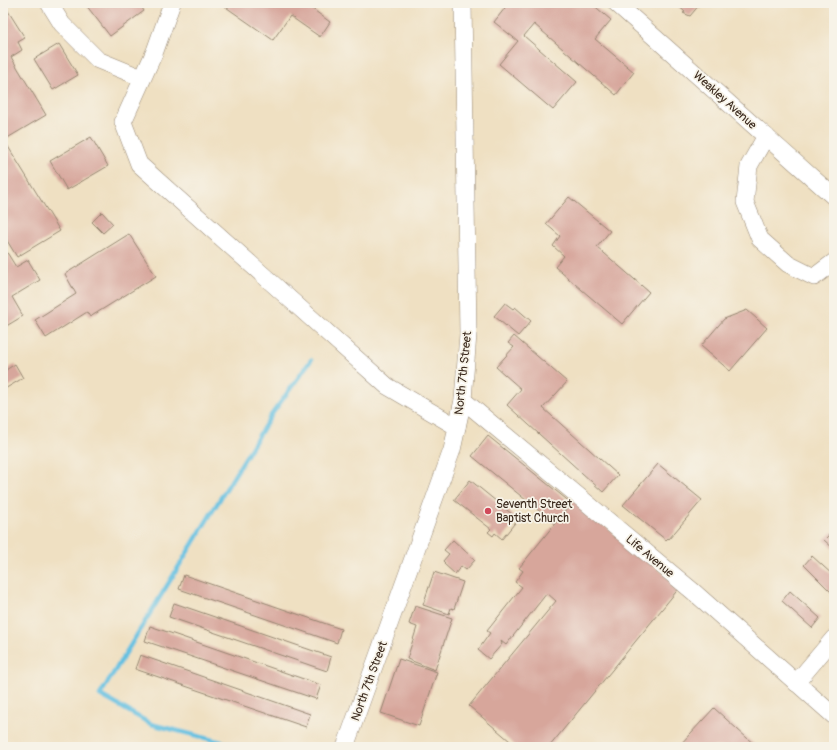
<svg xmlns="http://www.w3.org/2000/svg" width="837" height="750" viewBox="0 0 837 750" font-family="Pangolin,sans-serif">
  <rect width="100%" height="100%" fill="#f7f3e8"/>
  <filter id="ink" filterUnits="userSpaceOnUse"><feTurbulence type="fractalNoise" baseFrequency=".025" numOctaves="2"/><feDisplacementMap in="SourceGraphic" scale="8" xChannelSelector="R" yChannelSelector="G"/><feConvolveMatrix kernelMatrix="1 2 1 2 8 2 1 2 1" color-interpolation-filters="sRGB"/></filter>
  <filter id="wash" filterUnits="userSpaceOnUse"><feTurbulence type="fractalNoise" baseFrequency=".012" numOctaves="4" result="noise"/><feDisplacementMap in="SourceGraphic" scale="16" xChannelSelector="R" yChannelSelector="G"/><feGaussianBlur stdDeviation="0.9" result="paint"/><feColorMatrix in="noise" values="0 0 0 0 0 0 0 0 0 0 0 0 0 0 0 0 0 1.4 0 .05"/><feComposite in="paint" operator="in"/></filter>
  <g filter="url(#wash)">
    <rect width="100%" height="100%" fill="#efe0c2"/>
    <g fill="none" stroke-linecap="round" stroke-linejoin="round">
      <!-- stream -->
      <path stroke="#63c0e1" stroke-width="4.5" d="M 241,747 L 151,724 L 100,695 L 272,414 L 311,360"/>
    </g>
    <g id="blocks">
      <!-- building -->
      <g fill="#d7a69b">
        <path d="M 3,3 L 25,38 L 18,42 L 22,50 L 11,57 L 46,115 L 4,140 L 60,231 L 17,257 L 3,234 Z"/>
        <path d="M 89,3 L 139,3 L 144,11 L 110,36 L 86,5 Z"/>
        <path d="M 220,3 L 309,3 L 307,5 L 330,22 L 320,37 L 290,16 L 273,40 Z"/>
        <path d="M 499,3 L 548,3 L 550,5 L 554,3 L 557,6 L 559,3 L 591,3 L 611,20 L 595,39 L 634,72 L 616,95 L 534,24 L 524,36 L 577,82 L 553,110 L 499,64 L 518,41 L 494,22 L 505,8 Z"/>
        <path d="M 675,3 L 699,3 L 700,4 L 690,16 L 683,13 L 685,12 Z"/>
        <path d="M 59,44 L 78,75 L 53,90 L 34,59 Z"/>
        <path d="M 91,137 L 108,166 L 67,190 L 50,161 Z"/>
        <path d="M 569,197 L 610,231 L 597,247 L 649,292 L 622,324 L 555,267 L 564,256 L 553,246 L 560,236 L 546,224 Z"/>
        <path d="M 102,212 L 113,224 L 103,233 L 92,222 Z"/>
        <path d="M 129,234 L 156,276 L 90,317 L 87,312 L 46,338 L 35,320 L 76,294 L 65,274 Z"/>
        <path d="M 3,246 L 16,267 L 28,260 L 40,280 L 12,297 L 23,316 L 3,328 Z"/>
        <path d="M 505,303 L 513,309 L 515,307 L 531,321 L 518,336 L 494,316 Z"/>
        <path d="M 747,310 L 767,328 L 730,371 L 701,346 L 724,319 Z"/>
        <path d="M 514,336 L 567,382 L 543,408 L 618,475 L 603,492 L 507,405 L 521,389 L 496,367 L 514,347 L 508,343 Z"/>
        <path d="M 15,364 L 23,378 L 3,390 L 3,372 Z"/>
        <path d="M 488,436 L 571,503 L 554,523 L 472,456 Z"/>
        <path d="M 658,464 L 702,500 L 669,539 L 668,538 L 666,540 L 623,505 Z"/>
        <path d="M 470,480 L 518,519 L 502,539 L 495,533 L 493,536 L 488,532 L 491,529 L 454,500 Z"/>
        <path d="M 574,500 L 680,587 L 549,747 L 517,747 L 469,706 L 556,601 L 547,593 L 506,645 L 501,641 L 502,644 L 489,659 L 478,650 L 490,633 L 487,631 L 522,587 L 515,582 L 523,571 L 519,568 Z"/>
        <path d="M 832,532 L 834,534 L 834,549 L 824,540 Z"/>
        <path d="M 453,540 L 475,560 L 466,570 L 461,566 L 455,574 L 444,564 L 445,563 L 443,561 L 449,554 L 444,550 Z"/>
        <path d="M 812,556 L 834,576 L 834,591 L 832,593 L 804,565 Z"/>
        <path d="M 434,572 L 463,582 L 454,609 L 451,608 L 449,614 L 423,605 Z"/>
        <path d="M 184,575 L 341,629 L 337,643 L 179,589 Z"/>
        <path d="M 790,591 L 820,618 L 812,628 L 782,601 Z"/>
        <path d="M 174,603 L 331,657 L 327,671 L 169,617 Z"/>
        <path d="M 415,606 L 452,618 L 435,670 L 407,659 L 417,627 L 409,624 Z"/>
        <path d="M 150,626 L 321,685 L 316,699 L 145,641 Z"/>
        <path d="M 140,655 L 310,714 L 306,727 L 135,669 Z"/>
        <path d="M 399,659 L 437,672 L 419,726 L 381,713 Z"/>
        <path d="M 714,708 L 737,729 L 757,747 L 678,747 Z"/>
      </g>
    </g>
  </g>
  <g filter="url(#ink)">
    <use href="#blocks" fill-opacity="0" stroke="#958570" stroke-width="1"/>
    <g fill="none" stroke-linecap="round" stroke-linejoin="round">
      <defs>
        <g id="minor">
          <path d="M 49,3 L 62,24 L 98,60 L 142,78"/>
          <path d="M 172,3 L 155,51 L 123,122 L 139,164 L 387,386 L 457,427"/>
          <path d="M 616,3 L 834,197"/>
          <path d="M 766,136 L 749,166 L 745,202 L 760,239 L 788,264 L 814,277 L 834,262"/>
          <path d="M 463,400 L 695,593 L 834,716"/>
          <path d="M 796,683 L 834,638"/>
          <path d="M 345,747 L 452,450 L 463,400 L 468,334 L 463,3"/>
        </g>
      </defs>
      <!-- minor casing -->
      <use href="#minor" stroke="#958570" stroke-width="18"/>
      <!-- minor -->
      <use href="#minor" stroke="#fff" stroke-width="17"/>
    </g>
  </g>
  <!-- markers -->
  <circle fill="#d1495b" stroke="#f7f3e8" stroke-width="1.5" cx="488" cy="511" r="4"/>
  <g text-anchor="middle" stroke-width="3.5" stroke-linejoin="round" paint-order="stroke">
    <!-- street labels -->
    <g font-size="12" fill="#3b2a1e" stroke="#f7f3e8">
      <text transform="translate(725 100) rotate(42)" y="4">Weakley Avenue</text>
      <text transform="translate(463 373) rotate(-84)" y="4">North 7th Street</text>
      <text transform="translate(650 556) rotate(40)" y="4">Life Avenue</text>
      <text transform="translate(369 681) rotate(-70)" y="4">North 7th Street</text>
    </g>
    <!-- poi labels -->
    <g font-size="12" fill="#3b2a1e" stroke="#f7f3e8" text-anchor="start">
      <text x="496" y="508">Seventh Street<tspan x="496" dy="14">Baptist Church</tspan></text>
    </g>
  </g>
  <!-- margin -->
  <rect width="837" height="750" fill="none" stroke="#f7f3e8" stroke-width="16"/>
</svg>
